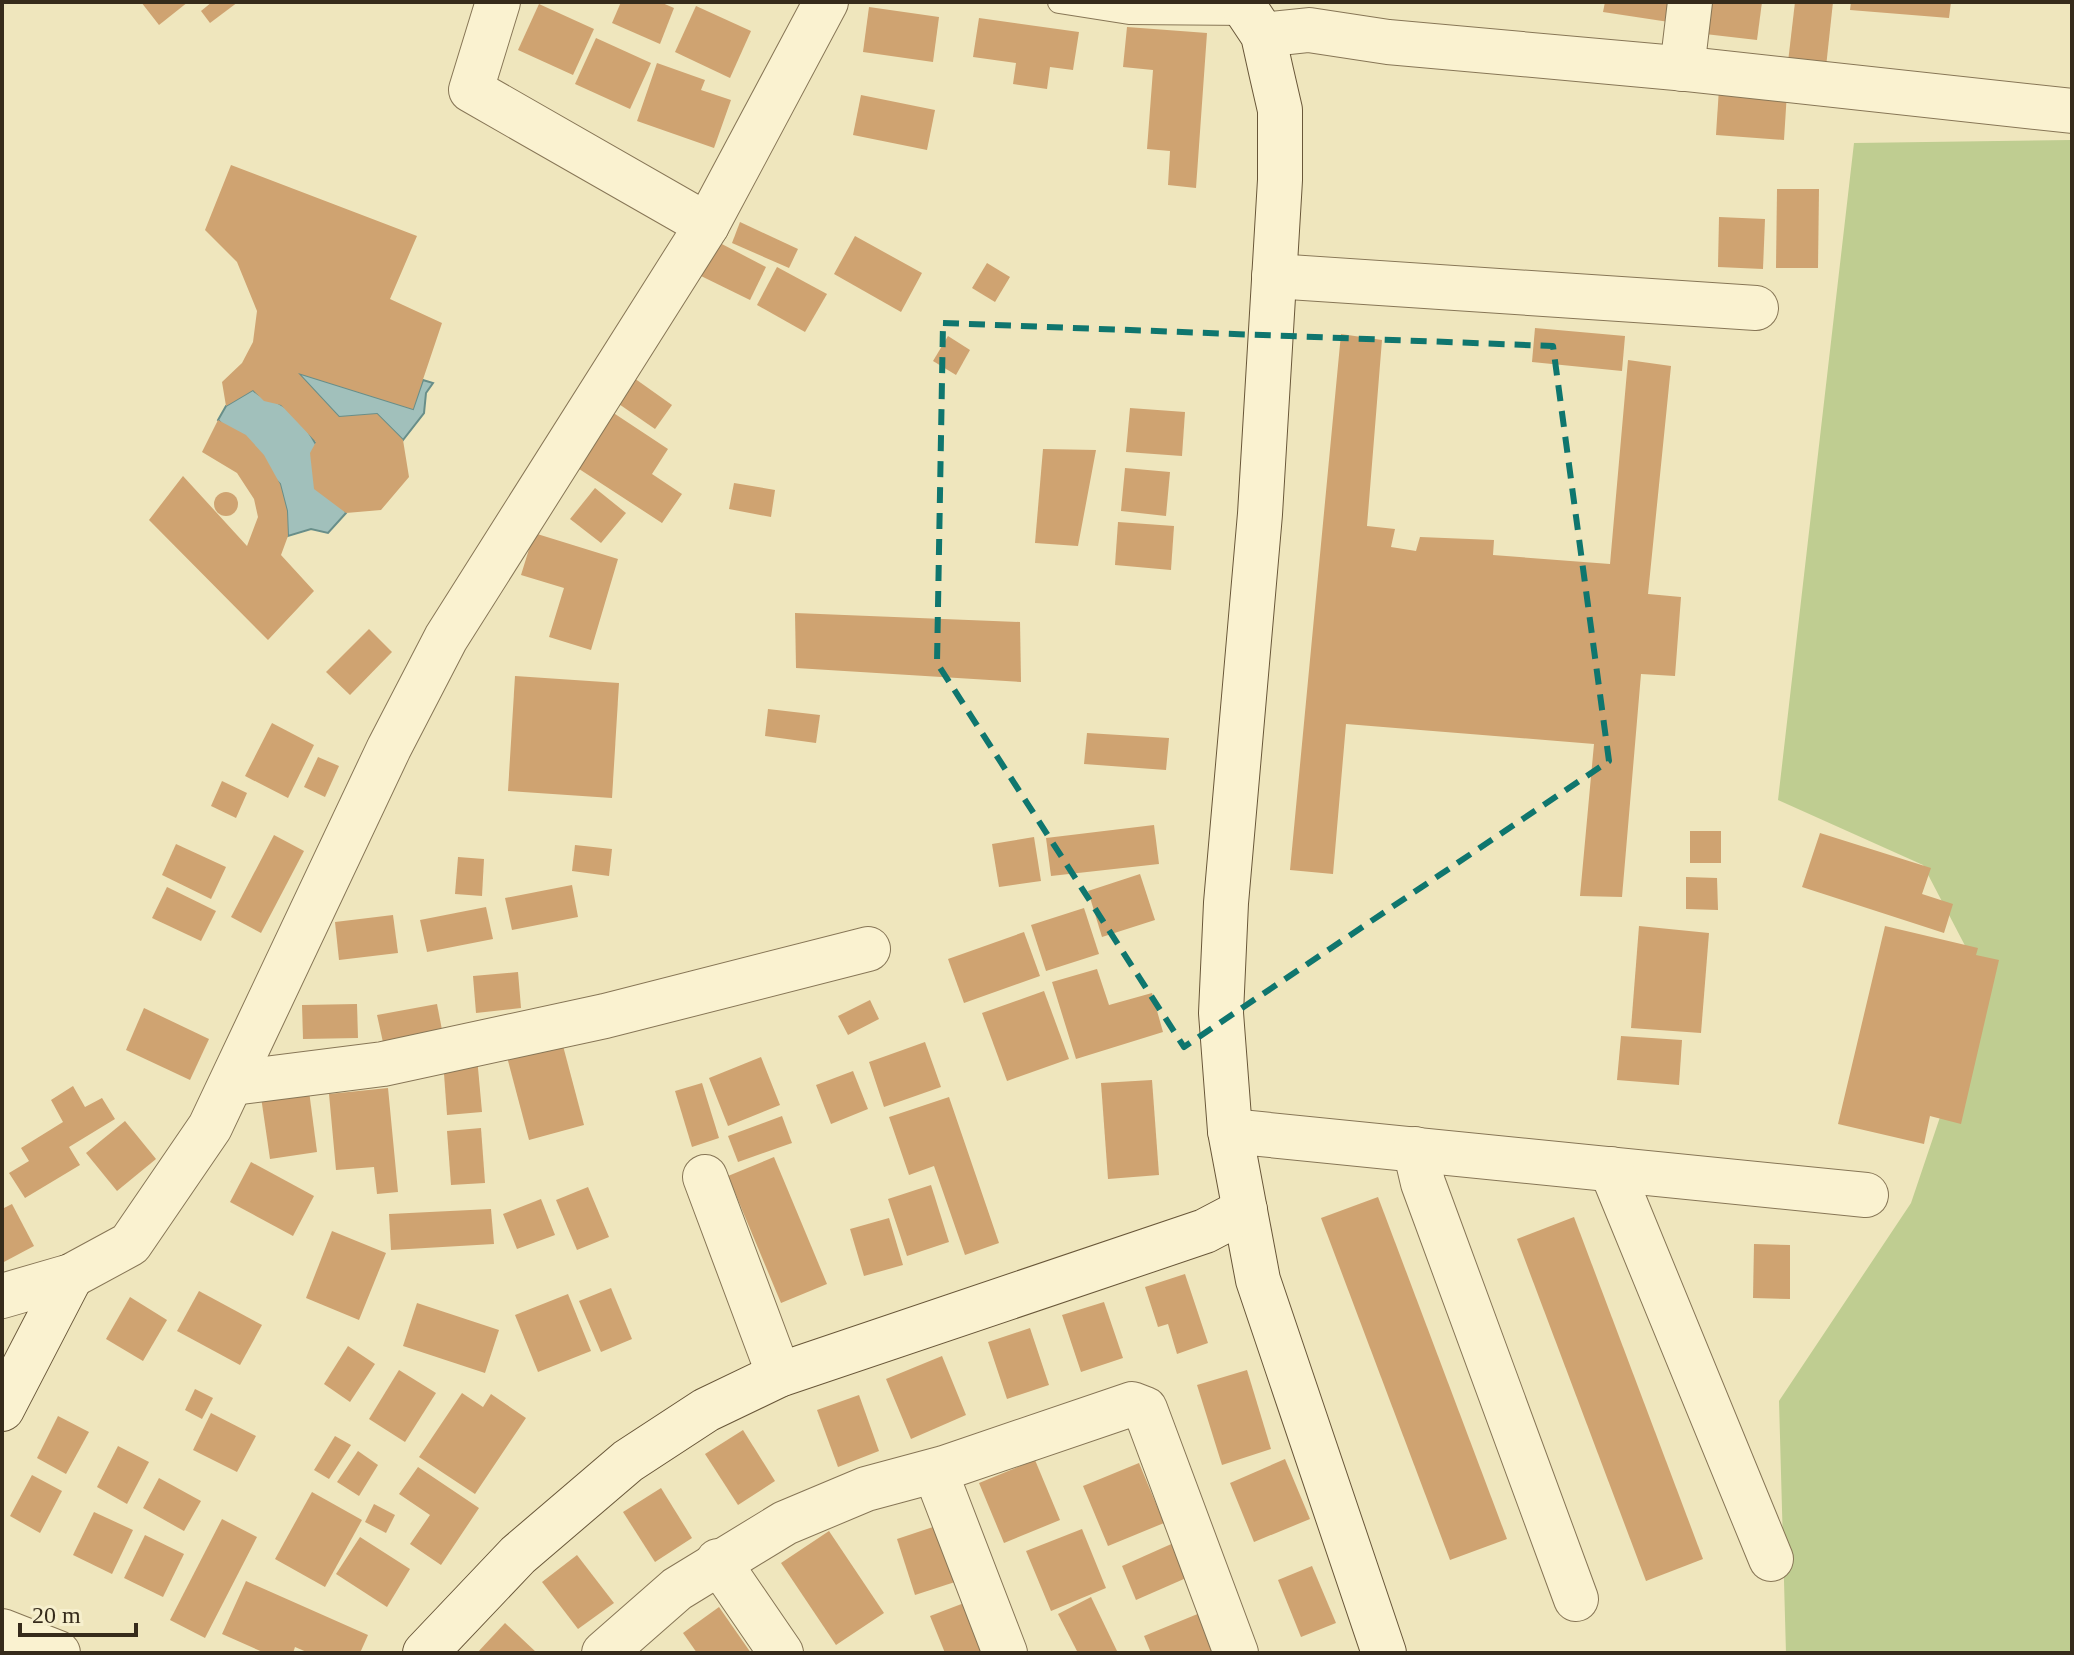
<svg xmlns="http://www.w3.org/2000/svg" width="2074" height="1655" viewBox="0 0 2074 1655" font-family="'Times New Roman',serif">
  <rect width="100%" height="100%" fill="#efe6bd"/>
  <!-- green -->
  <path fill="#bfcd91" d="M 2072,140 L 2072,1653 L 1786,1653 L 1779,1401 L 1911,1203 L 1985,984 L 1923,865 L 1778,800 L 1854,143 Z"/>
  <!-- water -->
  <g fill="#a1c0bb" stroke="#688e89" stroke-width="2">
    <path d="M 298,373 L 413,409 L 423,380 L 433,383 L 426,393 L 424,413 L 403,440 L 377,414 L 339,417 Z"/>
    <path d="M 253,390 C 263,400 269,398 280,404 C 314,422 332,480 346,513 L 328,533 L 311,529 L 288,536 L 287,511 L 280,484 L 218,420 L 226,406 Z"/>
  </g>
  <!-- building -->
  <g fill="#cfa371">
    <path d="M 141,2 L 188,2 L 159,25 Z"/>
    <path d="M 212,2 L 238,2 L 210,23 L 201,11 Z"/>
    <path d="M 621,2 L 660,2 L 674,8 L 660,44 L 612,23 Z"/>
    <path d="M 1605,2 L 1672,2 L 1669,22 L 1603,12 Z"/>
    <path d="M 1708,2 L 1762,2 L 1757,40 L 1705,34 Z"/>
    <path d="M 1795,2 L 1833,2 L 1826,67 L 1788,62 Z"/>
    <path d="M 1851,2 L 1951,2 L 1949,18 L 1850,10 Z"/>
    <path d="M 539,4 L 594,29 L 573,75 L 518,50 Z"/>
    <path d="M 696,6 L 751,31 L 730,78 L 675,52 Z"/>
    <path d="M 869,7 L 939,17 L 933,62 L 863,52 Z"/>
    <path d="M 979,18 L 1079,32 L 1073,70 L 1050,67 L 1047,89 L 1013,84 L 1016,63 L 973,57 Z"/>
    <path d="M 1127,27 L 1207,33 L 1196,188 L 1168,185 L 1170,151 L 1147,149 L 1153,70 L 1123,67 Z"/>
    <path d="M 596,38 L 651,63 L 630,109 L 575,84 Z"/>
    <path d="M 657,63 L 705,80 L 701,90 L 731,100 L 714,148 L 637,121 Z"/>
    <path d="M 1719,88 L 1787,92 L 1784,140 L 1716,135 Z"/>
    <path d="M 861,95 L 935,110 L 927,150 L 853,135 Z"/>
    <path d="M 231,165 L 417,236 L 390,299 L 442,323 L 413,409 L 298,373 L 339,417 L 377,414 L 403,440 L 409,477 L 381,510 L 346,513 L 314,489 L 310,453 L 316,442 L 281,405 L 264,401 L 253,390 L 226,406 L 222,382 L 242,363 L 253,342 L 257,311 L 237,262 L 205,230 Z"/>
    <path d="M 1777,189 L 1819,189 L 1818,268 L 1776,268 Z"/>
    <path d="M 1719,217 L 1765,219 L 1763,269 L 1718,267 Z"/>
    <path d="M 740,222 L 798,249 L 789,268 L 732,243 Z"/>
    <path d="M 855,236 L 922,273 L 901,312 L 834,274 Z"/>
    <path d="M 718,242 L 766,267 L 750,300 L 701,276 Z"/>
    <path d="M 987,263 L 1010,277 L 995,302 L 972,288 Z"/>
    <path d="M 777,267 L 827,294 L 805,332 L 757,305 Z"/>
    <path d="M 1535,328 L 1625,336 L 1622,371 L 1532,362 Z"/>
    <path d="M 1341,334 L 1382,340 L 1367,526 L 1395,529 L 1391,547 L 1416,551 L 1420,537 L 1494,540 L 1493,555 L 1610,564 L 1628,360 L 1671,366 L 1648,594 L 1681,597 L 1675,676 L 1641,674 L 1622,897 L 1580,896 L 1594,744 L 1346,724 L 1333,874 L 1290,870 Z"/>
    <path d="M 948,336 L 970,350 L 956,375 L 933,361 Z"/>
    <path d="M 634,378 L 672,405 L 655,429 L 616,402 Z"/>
    <path d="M 1130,408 L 1185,412 L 1182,456 L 1126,452 Z"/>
    <path d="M 609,410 L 668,449 L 652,474 L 682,494 L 662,523 L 573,465 Z"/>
    <path d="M 218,420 L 246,435 L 264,455 L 280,484 L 287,511 L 288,536 L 281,555 L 314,591 L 268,640 L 149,520 L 183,476 L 247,546 L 258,517 L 254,499 L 237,473 L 202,452 Z"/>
    <path d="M 1043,449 L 1096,450 L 1078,546 L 1035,543 Z"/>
    <path d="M 1125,468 L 1170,472 L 1166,516 L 1121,511 Z"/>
    <path d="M 734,483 L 775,490 L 771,517 L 729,509 Z"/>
    <path d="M 595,488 L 626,513 L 601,543 L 570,519 Z"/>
    <circle cx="226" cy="504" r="12"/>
    <path d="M 1118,522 L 1174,526 L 1171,570 L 1115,565 Z"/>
    <path d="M 534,533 L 618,559 L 591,650 L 549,637 L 564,588 L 521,575 Z"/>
    <path d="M 795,613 L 1020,622 L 1021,682 L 796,668 Z"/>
    <path d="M 369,629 L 392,652 L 350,695 L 326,672 Z"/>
    <path d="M 515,676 L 619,683 L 612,798 L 508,791 Z"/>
    <path d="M 768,709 L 820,715 L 816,743 L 765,736 Z"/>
    <path d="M 272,723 L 314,745 L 288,798 L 245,776 Z"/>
    <path d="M 1087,733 L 1169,738 L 1166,770 L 1084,764 Z"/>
    <path d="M 318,757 L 339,766 L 325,797 L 304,787 Z"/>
    <path d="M 222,781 L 247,793 L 236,818 L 211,806 Z"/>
    <path d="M 1154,825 L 1159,864 L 1051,876 L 1046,838 Z"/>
    <rect x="1690" y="831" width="31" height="32"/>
    <path d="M 1820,833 L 1931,868 L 1922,894 L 1953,904 L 1944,933 L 1802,887 Z"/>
    <path d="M 274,835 L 304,851 L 261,933 L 231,917 Z"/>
    <path d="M 1034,837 L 1041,881 L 999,887 L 992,844 Z"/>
    <path d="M 176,844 L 226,867 L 211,899 L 162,875 Z"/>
    <path d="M 575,845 L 612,849 L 609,876 L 572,871 Z"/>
    <path d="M 458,857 L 484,859 L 482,896 L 455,894 Z"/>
    <path d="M 1140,874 L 1155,920 L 1102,937 L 1088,891 Z"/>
    <path d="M 1686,877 L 1717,878 L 1718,910 L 1686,909 Z"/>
    <path d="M 572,885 L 578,917 L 512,930 L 505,898 Z"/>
    <path d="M 167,887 L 216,911 L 201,941 L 152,918 Z"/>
    <path d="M 486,907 L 493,939 L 427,952 L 420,920 Z"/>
    <path d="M 1084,908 L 1099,954 L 1046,971 L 1031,925 Z"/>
    <path d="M 393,915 L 398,953 L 339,960 L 335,922 Z"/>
    <path d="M 1639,926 L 1709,933 L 1701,1033 L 1631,1028 Z"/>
    <path d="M 1885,926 L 1978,948 L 1976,955 L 1999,960 L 1961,1124 L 1930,1116 L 1924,1144 L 1838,1124 Z"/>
    <path d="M 1024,932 L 1040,976 L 964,1003 L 948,959 Z"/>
    <path d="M 1097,969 L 1109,1005 L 1152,993 L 1163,1032 L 1076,1059 L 1052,982 Z"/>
    <path d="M 518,972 L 521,1008 L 476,1013 L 473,976 Z"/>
    <path d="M 1044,991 L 1069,1059 L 1007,1081 L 982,1013 Z"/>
    <path d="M 870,1000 L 879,1019 L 848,1035 L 838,1016 Z"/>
    <path d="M 357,1004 L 358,1038 L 303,1039 L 302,1005 Z"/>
    <path d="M 437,1004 L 443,1035 L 384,1047 L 377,1015 Z"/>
    <path d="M 144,1008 L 209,1039 L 190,1080 L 126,1050 Z"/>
    <path d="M 1621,1036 L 1682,1040 L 1679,1085 L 1617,1080 Z"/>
    <path d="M 562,1042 L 584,1125 L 529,1140 L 507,1057 Z"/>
    <path d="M 925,1042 L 941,1087 L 884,1107 L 869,1062 Z"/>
    <path d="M 477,1057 L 482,1112 L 447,1115 L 443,1060 Z"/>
    <path d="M 761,1057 L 780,1105 L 728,1126 L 709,1078 Z"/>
    <path d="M 853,1071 L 868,1109 L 831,1124 L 816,1085 Z"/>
    <path d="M 1152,1080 L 1159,1175 L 1108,1179 L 1101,1083 Z"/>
    <path d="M 702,1083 L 719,1138 L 692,1147 L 675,1091 Z"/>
    <path d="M 73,1086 L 85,1107 L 102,1098 L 115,1119 L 69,1147 L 80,1165 L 25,1198 L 9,1173 L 29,1161 L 21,1148 L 63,1122 L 51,1100 Z"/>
    <path d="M 388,1088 L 398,1192 L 377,1194 L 374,1167 L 336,1170 L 329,1094 Z"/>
    <path d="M 309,1091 L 317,1152 L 270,1159 L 261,1097 Z"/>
    <path d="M 949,1097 L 999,1243 L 965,1255 L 934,1166 L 909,1175 L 889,1117 Z"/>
    <path d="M 782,1116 L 792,1143 L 738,1162 L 728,1136 Z"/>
    <path d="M 125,1121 L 156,1159 L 117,1191 L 86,1153 Z"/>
    <path d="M 481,1128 L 485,1183 L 451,1185 L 447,1131 Z"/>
    <path d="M 774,1157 L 827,1284 L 781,1303 L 728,1176 Z"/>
    <path d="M 251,1162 L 314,1196 L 293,1236 L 230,1202 Z"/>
    <path d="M 931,1185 L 949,1242 L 907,1256 L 888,1199 Z"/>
    <path d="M 588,1187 L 609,1237 L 577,1250 L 556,1200 Z"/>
    <path d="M 1378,1197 L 1507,1539 L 1450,1560 L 1321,1218 Z"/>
    <path d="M 541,1199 L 555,1235 L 517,1249 L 503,1214 Z"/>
    <path d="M 12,1204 L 34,1246 L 2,1263 L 2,1209 Z"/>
    <path d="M 491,1209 L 494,1244 L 391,1250 L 389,1214 Z"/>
    <path d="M 1574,1217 L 1703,1559 L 1646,1581 L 1517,1239 Z"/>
    <path d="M 889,1218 L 903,1265 L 864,1276 L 850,1229 Z"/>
    <path d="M 332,1231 L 386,1253 L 359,1320 L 306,1298 Z"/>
    <path d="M 1754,1244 L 1790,1245 L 1790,1299 L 1753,1298 Z"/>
    <path d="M 1185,1274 L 1208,1343 L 1177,1354 L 1168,1324 L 1158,1327 L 1145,1287 Z"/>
    <path d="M 611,1288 L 632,1339 L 601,1352 L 579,1301 Z"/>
    <path d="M 199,1291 L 262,1325 L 240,1365 L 177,1331 Z"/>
    <path d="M 568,1294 L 591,1351 L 538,1372 L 515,1315 Z"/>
    <path d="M 130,1297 L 167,1320 L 143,1361 L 106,1339 Z"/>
    <path d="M 1104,1302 L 1123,1358 L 1081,1372 L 1062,1315 Z"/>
    <path d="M 417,1303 L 499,1330 L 485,1373 L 403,1346 Z"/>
    <path d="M 1030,1328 L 1049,1385 L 1007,1399 L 988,1342 Z"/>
    <path d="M 348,1346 L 375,1364 L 350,1402 L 324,1384 Z"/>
    <path d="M 942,1356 L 966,1415 L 911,1439 L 886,1379 Z"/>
    <path d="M 399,1370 L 436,1393 L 405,1442 L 369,1419 Z"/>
    <path d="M 1247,1370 L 1271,1449 L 1222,1465 L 1197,1385 Z"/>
    <path d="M 195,1389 L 213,1398 L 202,1419 L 185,1410 Z"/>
    <path d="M 462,1393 L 483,1407 L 491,1394 L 526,1418 L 475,1494 L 419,1457 Z"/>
    <path d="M 859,1395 L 879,1451 L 838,1467 L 817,1410 Z"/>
    <path d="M 211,1413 L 256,1436 L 237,1472 L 193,1450 Z"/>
    <path d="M 58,1416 L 89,1432 L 66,1474 L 37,1458 Z"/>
    <path d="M 743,1430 L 775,1481 L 738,1505 L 705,1454 Z"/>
    <path d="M 335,1436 L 351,1445 L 329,1479 L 314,1470 Z"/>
    <path d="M 118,1446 L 149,1462 L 127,1504 L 97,1487 Z"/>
    <path d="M 358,1451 L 378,1465 L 359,1496 L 337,1482 Z"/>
    <path d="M 1285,1459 L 1310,1519 L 1254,1542 L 1230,1483 Z"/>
    <path d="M 1035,1460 L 1060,1520 L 1004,1543 L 979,1483 Z"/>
    <path d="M 1139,1463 L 1164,1523 L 1108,1546 L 1083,1486 Z"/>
    <path d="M 418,1467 L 479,1508 L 441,1565 L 410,1544 L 430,1515 L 399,1494 Z"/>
    <path d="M 32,1475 L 62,1491 L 40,1533 L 10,1516 Z"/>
    <path d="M 159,1478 L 201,1501 L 184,1531 L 143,1508 Z"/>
    <path d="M 661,1488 L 692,1538 L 655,1562 L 623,1512 Z"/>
    <path d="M 312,1492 L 362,1520 L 325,1587 L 275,1559 Z"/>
    <path d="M 374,1504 L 395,1515 L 386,1533 L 365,1522 Z"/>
    <path d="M 94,1512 L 133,1530 L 112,1574 L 73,1555 Z"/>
    <path d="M 222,1519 L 257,1537 L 205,1638 L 170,1620 Z"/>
    <path d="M 939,1525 L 958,1581 L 915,1595 L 897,1539 Z"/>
    <path d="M 1082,1529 L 1106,1588 L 1051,1611 L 1026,1551 Z"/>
    <path d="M 829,1531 L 884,1613 L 836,1645 L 781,1563 Z"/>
    <path d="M 145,1535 L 184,1554 L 163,1597 L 124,1578 Z"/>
    <path d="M 360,1537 L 410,1569 L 387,1607 L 336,1574 Z"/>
    <path d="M 1178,1541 L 1193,1575 L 1136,1600 L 1122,1566 Z"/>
    <path d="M 577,1555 L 614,1603 L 578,1629 L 542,1582 Z"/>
    <path d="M 1312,1566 L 1336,1623 L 1301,1637 L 1278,1580 Z"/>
    <path d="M 246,1581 L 368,1635 L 360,1653 L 309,1653 L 295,1647 L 293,1653 L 265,1653 L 222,1634 Z"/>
    <path d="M 1091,1597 L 1118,1653 L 1078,1653 L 1058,1614 Z"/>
    <path d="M 972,1600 L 992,1653 L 945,1653 L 930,1616 Z"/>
    <path d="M 719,1607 L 751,1653 L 697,1653 L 683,1633 Z"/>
    <path d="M 1200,1613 L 1216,1653 L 1151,1653 L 1144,1636 Z"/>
    <path d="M 505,1623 L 537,1653 L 477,1653 Z"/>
  </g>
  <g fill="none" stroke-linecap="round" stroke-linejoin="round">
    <defs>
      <path id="lane" d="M 1059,2 L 1129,13 L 1249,14"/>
      <g id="street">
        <path d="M 498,2 L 471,90 L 707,225"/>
        <path d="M 1263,35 L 1309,30 L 1388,42 L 1687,69 L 2072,111"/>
        <path d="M 1682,69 L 1690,2"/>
        <path d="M 1274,276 L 1756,308"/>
        <path d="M 233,1083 L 383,1064 L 605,1016 L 868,949"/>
        <path d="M 1230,1131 L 1866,1195"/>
        <path d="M 1415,1149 L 1423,1183 L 1576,1599"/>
        <path d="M 1611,1169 L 1771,1559"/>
        <path d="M 705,1177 L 779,1375"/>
        <path d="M 2,1296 L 71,1276 L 130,1244 L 210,1127 L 389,748 L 446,638 L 707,225 L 826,2"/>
        <path d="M 935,1471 L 1005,1653"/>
        <path d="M 718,1561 L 781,1653"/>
        <path d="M 2,1631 L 58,1653"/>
        <path d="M 604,1653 L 677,1589 L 785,1523 L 866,1489 L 944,1468 L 1132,1404 L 1145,1409 L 1236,1653"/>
      </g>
      <g id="secondary">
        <path d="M 1241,2 L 1263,35 L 1271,71 L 1280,110 L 1280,180 L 1260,514 L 1226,903 L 1221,1013 L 1230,1131 L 1258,1280 L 1384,1653"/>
        <path d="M 2,1409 L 71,1276"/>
        <path d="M 425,1653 L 518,1555 L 628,1461 L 706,1410 L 779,1375 L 1205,1231 L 1245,1210"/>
      </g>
    </defs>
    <!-- lane casing -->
    <use href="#lane" stroke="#877656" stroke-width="24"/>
    <!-- street casing -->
    <use href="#street" stroke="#877656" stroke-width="46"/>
    <!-- secondary casing -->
    <use href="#secondary" stroke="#695739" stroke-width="46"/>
    <!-- lane -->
    <use href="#lane" stroke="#faf2d0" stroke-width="22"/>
    <!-- street -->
    <use href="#street" stroke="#faf2d0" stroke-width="44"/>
    <!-- secondary -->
    <use href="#secondary" stroke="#faf2d0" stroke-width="44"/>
  </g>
  <!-- marked area -->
  <path fill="none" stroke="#0f766e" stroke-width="6" stroke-dasharray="16 10" stroke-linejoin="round" d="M 943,323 L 1553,346 L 1609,761 L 1184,1047 L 937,663 Z"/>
  <!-- border -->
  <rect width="2074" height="1655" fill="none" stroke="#362b1b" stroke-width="8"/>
  <!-- scale -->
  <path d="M20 1623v12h116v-12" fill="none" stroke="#362b1b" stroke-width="4"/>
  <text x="32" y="1623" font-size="24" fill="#362b1b" stroke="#f6efcd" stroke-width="6" paint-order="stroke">20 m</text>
</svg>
